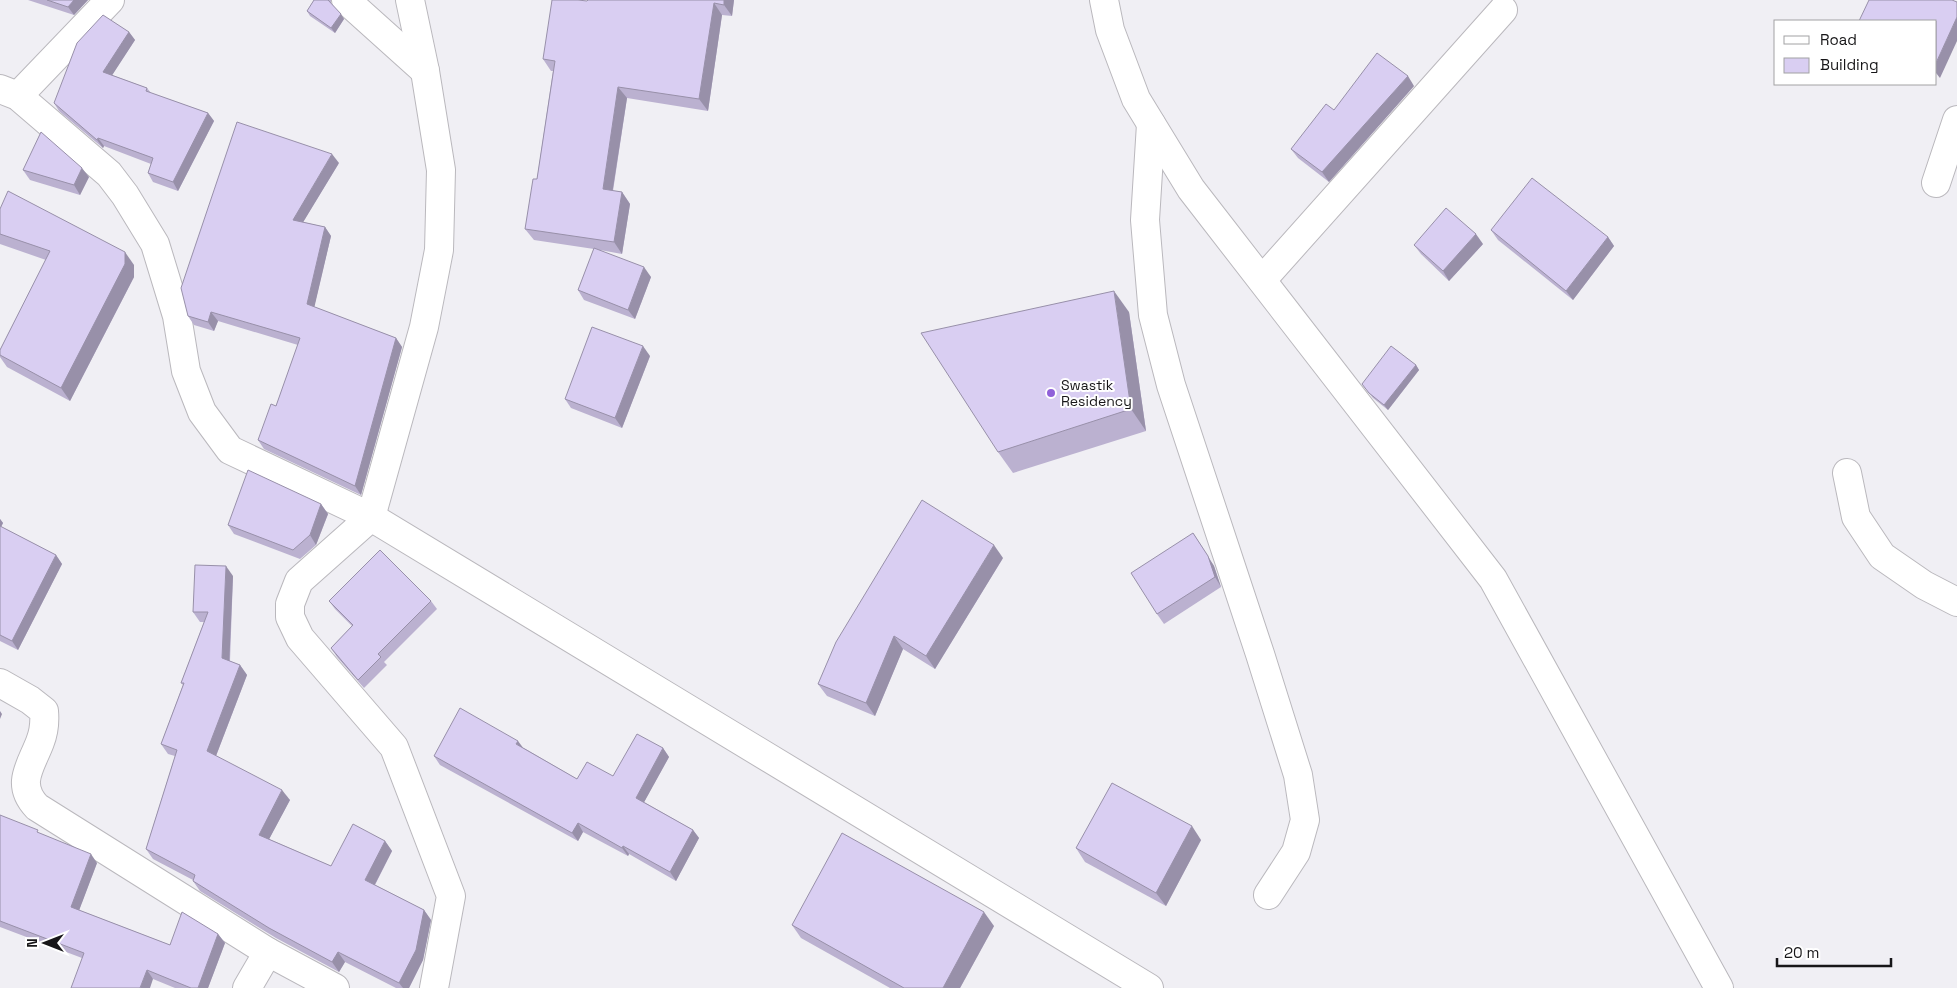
<svg xmlns="http://www.w3.org/2000/svg" width="1957" height="988" viewBox="0 0 1957 988" font-family="'Space Grotesk',sans-serif">
  <rect width="100%" height="100%" fill="#f0eff4"/>
  <g fill="none" stroke-linecap="round" stroke-linejoin="round">
    <defs>
      <g id="street">
        <path d="M 346,0 L 425,71"/>
        <path d="M 410,0 L 425,71 L 441,170 L 439,250 L 424,327 L 371,517 L 299,581 L 290,604 L 290,617 L 300,638 L 394,747 L 451,896 L 434,988"/>
        <path d="M 0,89 L 18,96 L 109,174 L 125,195 L 155,244 L 177,316 L 186,371 L 202,412 L 230,450 L 371,517 L 1149,988"/>
        <path d="M 18,96 L 110,0"/>
        <path d="M 1151,124 L 1145,220 L 1153,315 L 1171,385 L 1260,654 L 1298,775 L 1305,820 L 1296,852 L 1268,895"/>
        <path d="M 1936,183 L 1957,120"/>
        <path d="M 1262,280 L 1503,10"/>
        <path d="M 1847,473 L 1856,517 L 1882,556 L 1924,585 L 1957,602"/>
        <path d="M 0,683 L 30,700 L 44,711 C 45,722 44,732 40,742 C 31,766 15,784 37,807 L 268,952 L 335,988"/>
        <path d="M 247,988 L 268,952"/>
      </g>
      <path id="secondary" d="M 1104,0 L 1110,30 L 1136,99 L 1191,189 L 1493,579 L 1719,988"/>
    </defs>
    <!-- street casing -->
    <use href="#street" stroke="#bab8bd" stroke-width="30"/>
    <!-- secondary casing -->
    <use href="#secondary" stroke="#bab8bd" stroke-width="30"/>
    <!-- street -->
    <use href="#street" stroke="#fff" stroke-width="28"/>
    <!-- secondary -->
    <use href="#secondary" stroke="#fff" stroke-width="28"/>
  </g>
  <!-- wall -->
  <g fill="#bbb1d0">
    <path d="M 28,0 L 88,0 L 74,15 Z"/>
    <path d="M 314,0 L 331,0 L 331,4 L 344,19 L 335,33 L 310,16 L 307,11 Z"/>
    <path d="M 588,0 L 734,0 L 732,16 L 722,15 L 708,111 L 627,98 L 613,191 L 622,192 L 630,204 L 622,254 L 600,250 L 651,277 L 635,319 L 584,300 L 578,290 L 594,249 L 534,240 L 525,229 L 537,179 L 553,71 L 551,71 L 543,59 L 587,1 Z"/>
    <path d="M 129,32 L 135,40 L 112,75 L 147,88 L 151,93 L 208,113 L 214,121 L 178,191 L 153,182 L 148,173 L 151,164 L 104,146 L 103,148 L 59,111 L 54,103 Z"/>
    <path d="M 1414,86 L 1329,182 L 1298,158 L 1291,149 L 1334,110 Z"/>
    <path d="M 339,163 L 303,222 L 325,227 L 331,236 L 314,307 L 396,338 L 402,347 L 361,495 L 264,449 L 258,440 L 276,406 L 298,345 L 218,321 L 214,331 L 194,325 L 188,316 Z"/>
    <path d="M 23,170 L 89,177 L 80,195 L 30,180 Z"/>
    <path d="M 0,209 L 134,265 L 134,277 L 70,401 L 7,367 L 0,357 L 0,350 L 46,260 L 0,244 Z"/>
    <path d="M 1491,230 L 1608,237 L 1614,246 L 1573,300 L 1498,240 Z"/>
    <path d="M 1483,244 L 1449,281 L 1421,254 L 1414,245 Z"/>
    <path d="M 1129,312 L 1146,431 L 1013,473 L 998,452 Z"/>
    <path d="M 650,356 L 622,428 L 571,408 L 565,399 Z"/>
    <path d="M 1416,365 L 1419,370 L 1388,410 L 1373,398 L 1362,384 Z"/>
    <path d="M 321,504 L 328,514 L 316,545 L 300,559 L 234,534 L 228,525 Z"/>
    <path d="M 0,519 L 3,523 L 1,527 L 56,555 L 62,564 L 18,650 L 0,641 Z"/>
    <path d="M 1193,533 L 1214,566 L 1221,587 L 1164,624 L 1157,614 Z"/>
    <path d="M 1003,558 L 935,669 L 903,649 L 875,716 L 827,696 L 818,684 Z"/>
    <path d="M 233,576 L 230,661 L 240,665 L 247,675 L 216,756 L 290,800 L 269,839 L 331,866 L 385,841 L 392,851 L 375,885 L 424,910 L 431,920 L 423,960 L 409,988 L 396,988 L 345,962 L 339,972 L 276,938 L 200,891 L 193,881 L 193,880 L 153,859 L 146,849 L 175,756 L 168,754 L 161,744 L 183,685 L 181,683 L 204,622 L 200,622 L 193,612 Z"/>
    <path d="M 329,601 L 431,601 L 437,609 L 384,662 L 387,665 L 364,688 L 337,657 L 331,648 L 352,626 L 335,609 Z"/>
    <path d="M 524,748 L 577,779 L 613,776 L 663,748 L 669,757 L 644,802 L 693,830 L 699,838 L 676,881 L 629,854 L 628,856 L 583,832 L 578,841 L 440,765 L 434,756 Z"/>
    <path d="M 0,815 L 40,834 L 97,863 L 79,910 L 170,945 L 218,934 L 225,943 L 208,988 L 175,988 L 153,979 L 82,958 L 0,927 Z"/>
    <path d="M 1201,840 L 1166,906 L 1085,862 L 1076,848 Z"/>
    <path d="M 792,925 L 994,926 L 960,988 L 890,988 L 801,938 Z"/>
  </g>
  <!-- shaded-wall -->
  <g fill="#9890a9">
    <path d="M 74,0 L 88,0 L 74,15 L 68,7 Z"/>
    <path d="M 724,0 L 734,0 L 732,16 L 724,5 Z"/>
    <path d="M 714,3 L 722,15 L 708,111 L 699,99 Z"/>
    <path d="M 341,14 L 344,19 L 335,33 L 331,28 Z"/>
    <path d="M 1957,17 L 1957,41 L 1940,78 L 1936,73 L 1936,63 Z"/>
    <path d="M 129,32 L 135,40 L 109,80 L 103,72 Z"/>
    <path d="M 1408,76 L 1414,86 L 1329,182 L 1322,172 Z"/>
    <path d="M 618,87 L 627,98 L 611,201 L 603,189 Z"/>
    <path d="M 208,113 L 214,121 L 178,191 L 173,182 Z"/>
    <path d="M 98,138 L 104,146 L 103,148 L 97,140 Z"/>
    <path d="M 332,154 L 339,163 L 299,229 L 293,220 Z"/>
    <path d="M 82,168 L 89,177 L 80,195 L 74,185 Z"/>
    <path d="M 622,192 L 630,204 L 622,254 L 614,242 Z"/>
    <path d="M 325,227 L 331,236 L 313,313 L 307,304 Z"/>
    <path d="M 1476,234 L 1483,244 L 1449,281 L 1443,271 Z"/>
    <path d="M 1608,237 L 1614,246 L 1573,300 L 1566,291 Z"/>
    <path d="M 125,252 L 134,265 L 134,277 L 70,401 L 61,388 Z"/>
    <path d="M 644,267 L 651,277 L 635,319 L 628,310 Z"/>
    <path d="M 1114,291 L 1129,312 L 1146,431 L 1131,409 Z"/>
    <path d="M 211,312 L 218,321 L 214,331 L 208,322 Z"/>
    <path d="M 396,338 L 402,347 L 361,495 L 355,486 Z"/>
    <path d="M 643,346 L 650,356 L 622,428 L 615,418 Z"/>
    <path d="M 1416,365 L 1419,370 L 1388,410 L 1384,405 Z"/>
    <path d="M 321,504 L 328,514 L 316,545 L 310,535 Z"/>
    <path d="M 0,519 L 3,523 L 0,529 Z"/>
    <path d="M 1193,533 L 1214,566 L 1221,587 L 1215,577 Z"/>
    <path d="M 994,545 L 1003,558 L 935,669 L 926,656 Z"/>
    <path d="M 56,555 L 62,564 L 18,650 L 12,641 Z"/>
    <path d="M 226,566 L 233,576 L 229,668 L 222,658 Z"/>
    <path d="M 894,636 L 903,649 L 875,716 L 866,703 Z"/>
    <path d="M 240,665 L 247,675 L 214,761 L 207,751 Z"/>
    <path d="M 0,711 L 2,714 L 0,719 Z"/>
    <path d="M 518,741 L 524,749 L 516,744 Z"/>
    <path d="M 663,748 L 669,757 L 642,806 L 636,798 Z"/>
    <path d="M 282,790 L 290,800 L 266,845 L 259,835 Z"/>
    <path d="M 578,823 L 583,832 L 578,841 L 572,833 Z"/>
    <path d="M 1192,826 L 1201,840 L 1166,906 L 1156,893 Z"/>
    <path d="M 693,830 L 699,838 L 676,881 L 670,872 Z"/>
    <path d="M 385,841 L 392,851 L 372,890 L 365,880 Z"/>
    <path d="M 623,846 L 629,854 L 628,856 L 622,848 Z"/>
    <path d="M 91,854 L 97,863 L 77,916 L 71,907 Z"/>
    <path d="M 424,910 L 431,920 L 423,960 L 409,988 L 403,988 L 399,983 Z"/>
    <path d="M 984,912 L 994,926 L 960,988 L 943,988 Z"/>
    <path d="M 218,934 L 225,943 L 208,988 L 198,988 Z"/>
    <path d="M 338,952 L 345,962 L 339,972 L 332,962 Z"/>
    <path d="M 147,970 L 153,979 L 150,988 L 140,988 Z"/>
  </g>
  <!-- building -->
  <g fill="#d9cef2" stroke="#9890a9">
    <path d="M 47,0 L 74,0 L 68,7 Z"/>
    <path d="M 314,0 L 328,0 L 341,14 L 331,28 L 307,11 Z"/>
    <path d="M 552,0 L 578,0 L 587,1 L 588,0 L 724,0 L 724,5 L 714,3 L 699,99 L 618,87 L 603,189 L 622,192 L 614,242 L 525,229 L 533,179 L 537,179 L 555,61 L 543,59 Z"/>
    <path d="M 1869,0 L 1952,0 L 1957,2 L 1957,17 L 1936,63 L 1936,21 L 1859,21 Z"/>
    <path d="M 103,15 L 129,32 L 103,72 L 147,88 L 146,91 L 208,113 L 173,182 L 148,173 L 153,158 L 98,138 L 97,140 L 54,103 L 77,43 Z"/>
    <path d="M 1377,53 L 1408,76 L 1322,172 L 1291,149 L 1326,104 L 1334,110 Z"/>
    <path d="M 237,122 L 332,154 L 293,220 L 325,227 L 307,304 L 396,338 L 355,486 L 258,440 L 271,404 L 276,406 L 300,338 L 211,312 L 208,322 L 188,316 L 181,288 Z"/>
    <path d="M 41,132 L 82,168 L 74,185 L 23,170 Z"/>
    <path d="M 1532,178 L 1608,237 L 1566,291 L 1491,230 Z"/>
    <path d="M 8,191 L 125,252 L 125,264 L 61,388 L 0,355 L 0,350 L 50,251 L 0,234 L 0,209 Z"/>
    <path d="M 1446,208 L 1476,234 L 1443,271 L 1414,245 Z"/>
    <path d="M 594,248 L 644,267 L 628,310 L 578,290 Z"/>
    <path d="M 1114,291 L 1131,409 L 998,452 L 921,333 Z"/>
    <path d="M 592,327 L 643,346 L 615,418 L 565,399 Z"/>
    <path d="M 1391,346 L 1416,365 L 1384,405 L 1369,393 L 1362,384 Z"/>
    <path d="M 248,470 L 321,504 L 310,535 L 293,550 L 228,525 Z"/>
    <path d="M 922,500 L 994,545 L 926,656 L 894,636 L 866,703 L 818,684 L 836,642 Z"/>
    <path d="M 0,526 L 56,555 L 12,641 L 0,635 Z"/>
    <path d="M 1193,533 L 1208,556 L 1215,577 L 1157,614 L 1131,573 Z"/>
    <path d="M 380,550 L 431,601 L 378,654 L 381,657 L 358,680 L 331,648 L 353,625 L 329,601 Z"/>
    <path d="M 195,565 L 226,566 L 222,658 L 240,665 L 207,751 L 282,790 L 259,835 L 331,866 L 353,824 L 385,841 L 365,880 L 424,910 L 416,950 L 399,983 L 338,952 L 332,962 L 269,928 L 193,881 L 195,875 L 146,849 L 177,750 L 161,744 L 184,683 L 181,683 L 208,612 L 193,612 Z"/>
    <path d="M 460,708 L 518,741 L 516,744 L 577,779 L 587,762 L 613,776 L 637,734 L 663,748 L 636,798 L 693,830 L 670,872 L 623,846 L 622,848 L 578,823 L 572,833 L 434,756 Z"/>
    <path d="M 1112,783 L 1192,826 L 1156,893 L 1076,848 Z"/>
    <path d="M 0,815 L 38,830 L 37,832 L 91,854 L 71,907 L 170,945 L 182,912 L 218,934 L 198,988 L 191,988 L 147,970 L 140,988 L 71,988 L 84,953 L 0,921 Z"/>
    <path d="M 842,833 L 984,912 L 943,988 L 904,988 L 792,925 Z"/>
  </g>
  <!-- markers -->
  <circle fill="#9060d9" stroke="#fff" stroke-width="2" cx="1051" cy="393" r="5"/>
  <g text-anchor="middle" stroke-width="4" stroke-linejoin="round" paint-order="stroke">
    <!-- poi labels -->
    <g font-size="14" fill="#171618" stroke="#fff" text-anchor="start">
      <text x="1061" y="390">Swastik<tspan x="1061" dy="16">Residency</tspan></text>
    </g>
  </g>
  <!-- legend -->
  <rect x="1774" y="20" width="162" height="65" fill="#ffffff" stroke="#a2a2a3"/>
  <rect x="1784" y="36" width="25" height="8" fill="#ffffff" stroke="#a2a2a3"/>
  <text x="1820" y="45" font-size="15" fill="#171618">Road</text>
  <rect x="1784" y="58" width="25" height="15" fill="#d9cef2" stroke="#a2a2a3"/>
  <text x="1820" y="70" font-size="15" fill="#171618">Building</text>
  <!-- north arrow -->
  <g transform="translate(45 943) rotate(270)" stroke="#ffffff" stroke-width="4" paint-order="stroke">
  <path d="M0-4L9 19L0 12L-9 19Z" fill="#171618"/>
  <text y="-8" font-size="14" font-weight="bold" text-anchor="middle" fill="#171618">N</text>
  </g>
  <!-- scale -->
  <path d="M1777 958v8h114v-8" fill="none" stroke="#171618" stroke-width="2.5"/>
  <text x="1784" y="958" font-size="15" fill="#171618" stroke="#ffffff" stroke-width="4" paint-order="stroke">20 m</text>
</svg>
